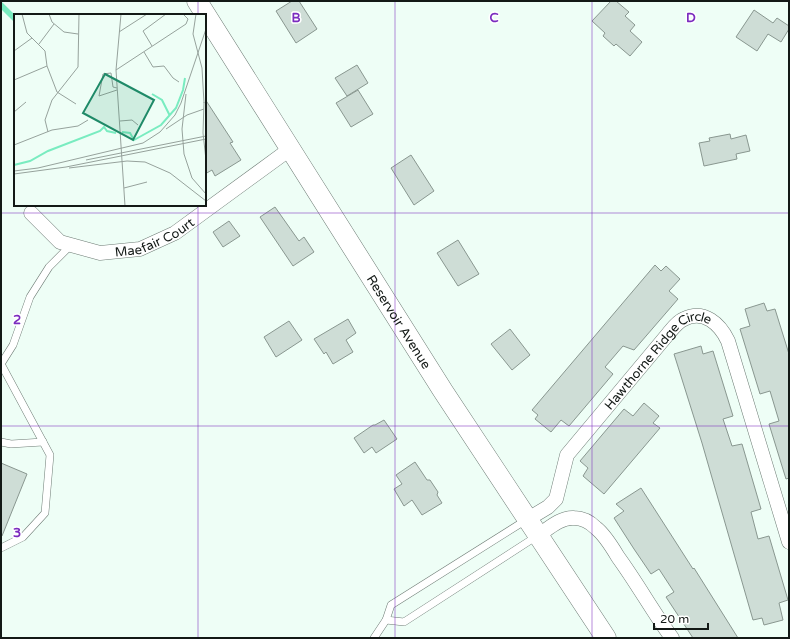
<svg xmlns="http://www.w3.org/2000/svg" width="790" height="639" viewBox="0 0 790 639" font-family="'Varela Round',sans-serif">
  <rect width="100%" height="100%" fill="#eefef6"/>
  <g fill="none" stroke-linecap="round" stroke-linejoin="round">
    <!-- stream -->
    <path stroke="#79ecc0" stroke-width="5.5" d="M 1,5 L 15,19"/>
  </g>
  <!-- building -->
  <g fill="#ceddd6" stroke="#899790">
    <path d="M 292,1 L 299,1 L 317,29 L 296,43 L 276,11 Z"/>
    <path d="M 611,1 L 616,1 L 629,12 L 625,16 L 635,25 L 630,31 L 642,42 L 630,56 L 616,44 L 614,46 L 603,36 L 605,33 L 592,21 Z"/>
    <path d="M 754,10 L 773,23 L 777,18 L 789,26 L 789,29 L 781,42 L 768,34 L 757,51 L 736,37 Z"/>
    <path d="M 357,65 L 368,83 L 347,96 L 335,78 Z"/>
    <path d="M 358,90 L 373,114 L 351,127 L 336,103 Z"/>
    <path d="M 205,99 L 233,142 L 230,143 L 241,160 L 215,176 L 212,170 L 205,174 Z"/>
    <path d="M 730,134 L 731,139 L 746,135 L 750,151 L 736,154 L 737,159 L 704,166 L 699,143 L 710,141 L 709,138 Z"/>
    <path d="M 411,155 L 434,191 L 414,205 L 391,168 Z"/>
    <path d="M 275,207 L 299,241 L 304,237 L 314,252 L 293,266 L 260,217 Z"/>
    <path d="M 229,221 L 240,236 L 223,247 L 213,232 Z"/>
    <path d="M 458,240 L 479,274 L 458,286 L 437,253 Z"/>
    <path d="M 655,265 L 661,271 L 666,266 L 680,279 L 669,291 L 678,299 L 634,350 L 623,346 L 605,367 L 613,374 L 569,426 L 561,420 L 551,432 L 535,419 L 538,415 L 532,410 Z"/>
    <path d="M 764,303 L 767,311 L 775,309 L 789,354 L 789,478 L 786,479 L 769,424 L 779,421 L 770,391 L 760,394 L 740,329 L 750,326 L 745,309 Z"/>
    <path d="M 348,319 L 356,333 L 346,340 L 353,352 L 333,364 L 326,352 L 324,354 L 314,339 Z"/>
    <path d="M 289,321 L 302,340 L 276,357 L 264,337 Z"/>
    <path d="M 510,329 L 530,355 L 512,370 L 491,344 Z"/>
    <path d="M 701,346 L 703,354 L 713,351 L 733,416 L 723,419 L 732,446 L 742,444 L 761,509 L 751,512 L 758,539 L 769,536 L 788,600 L 779,603 L 783,620 L 764,625 L 762,618 L 753,620 L 702,443 L 674,354 Z"/>
    <path d="M 644,403 L 659,416 L 653,423 L 660,428 L 604,494 L 583,476 L 588,468 L 580,461 L 624,409 L 633,416 Z"/>
    <path d="M 384,420 L 397,439 L 376,453 L 372,447 L 364,453 L 354,438 L 373,425 L 375,425 Z"/>
    <path d="M 415,462 L 427,480 L 430,480 L 438,492 L 437,495 L 442,503 L 422,515 L 412,500 L 404,506 L 394,489 L 402,484 L 396,475 Z"/>
    <path d="M 1,463 L 27,474 L 2,536 L 1,536 Z"/>
    <path d="M 641,488 L 693,569 L 694,568 L 738,638 L 693,638 L 666,597 L 674,592 L 659,569 L 651,574 L 634,549 L 614,518 L 624,511 L 616,504 Z"/>
  </g>
  <g fill="none" stroke-linecap="round" stroke-linejoin="round">
    <defs>
      <g id="service">
        <path d="M 1,364 L 50,455 L 45,513 L 23,537 L 1,548"/>
        <path d="M 1,364 L 13,345 L 30,297 L 49,267 L 71,245"/>
        <path d="M 1,442 L 11,444 L 43,442"/>
        <path d="M 526,520 L 391,605 L 386,620 L 404,622 L 537,536"/>
        <path d="M 374,638 L 386,620"/>
      </g>
      <g id="minor">
        <path id="s1" d="M 31,213 L 60,242 L 100,253 L 140,249 L 175,233 L 290,149"/>
        <path id="s2" d="M 528,519 L 548,507 L 556,499 L 567,455 L 668,334 C 673,328 677,322 684,319 C 704,309 720,324 728,341 L 789,542"/>
        <path d="M 539,535 C 549,528 561,517 574,518 C 583,518 590,522 596,528 C 605,535 612,547 618,557 C 637,583 653,612 672,638"/>
      </g>
      <g id="secondary">
        <path id="s3" d="M 197,1 L 443,391 L 606,638"/>
      </g>
    </defs>
    <!-- service casing -->
    <use href="#service" stroke="#6e7c75" stroke-width="8"/>
    <!-- minor casing -->
    <use href="#minor" stroke="#6e7c75" stroke-width="15"/>
    <!-- secondary casing -->
    <use href="#secondary" stroke="#6e7c75" stroke-width="21"/>
    <!-- service -->
    <use href="#service" stroke="#fff" stroke-width="7"/>
    <!-- minor -->
    <use href="#minor" stroke="#fff" stroke-width="14"/>
    <!-- secondary -->
    <use href="#secondary" stroke="#fff" stroke-width="20"/>
  </g>
  <!-- grid -->
  <path fill="none" stroke="#7b2cbf" stroke-width="1" stroke-opacity="0.55" d="M 198,1 L 198,15M 395,1 L 395,638M 592,1 L 592,638M 198,205 L 198,638M 1,213 L 789,213M 1,426 L 789,426"/>
  <g text-anchor="middle" stroke-width="3" stroke-linejoin="round" paint-order="stroke">
    <!-- street labels -->
    <g font-size="13" fill="#131916" stroke="#fff">
      <text dy="5" stroke="none"><textPath href="#s1" startOffset="140">Maefair Court</textPath></text>
      <text dy="5" stroke="none"><textPath href="#s3" startOffset="379">Reservoir Avenue</textPath></text>
      <text dy="5" stroke="none"><textPath href="#s2" startOffset="215">Hawthorne Ridge Circle</textPath></text>
    </g>
  </g>
  <!-- overview -->
  <g transform="translate(14 14)">
    <rect width="192" height="192" fill="#eefef6"/>
    <path fill="none" stroke="#79ecc0" stroke-width="2" d="M 138,80 L 148,86 L 156,102M 108,118 L 116,119 L 120,126 L 147,111 L 162,94 L 169,76 L 171,64M 0,151 L 16,147 L 34,137 L 86,117 L 90,113 L 93,117 L 102,119"/>
    <path fill="none" stroke="#96a29c" stroke-width="1" d="M 8,0 L 13,19 L 31,37 L 33,52 L 43,78 L 62,90M 35,0 L 38,8 L 50,18 L 64,20M 107,0 L 102,56 L 111,192M 182,0 L 179,20 L 188,54 L 190,89M 105,18 L 133,0M 25,30 L 40,10M 138,32 L 129,17 L 152,0M 0,37 L 18,24M 130,38 L 139,53 L 150,52 L 159,64 L 165,68M 102,56 L 172,10 L 174,5 L 169,0M 89,60 L 85,82 L 103,76M 89,60 L 97,59 L 99,73 L 103,74M 0,66 L 33,52M 172,80 L 168,115 L 170,140 L 178,164 L 192,180M 190,88 L 189,119 L 192,146M 0,98 L 12,88M 106,107 L 118,106 L 124,111M 152,115 L 173,101 L 190,95M 34,118 L 31,106 L 38,86 L 64,53 L 65,0M 0,131 L 38,116 L 64,112 L 74,106M 72,146 L 192,122M 24,154 L 129,129 L 146,118 L 161,101 L 167,89 L 192,15M 55,154 L 113,147 L 131,148 L 156,159 L 192,187M 0,157 L 24,154M 0,160 L 52,153 L 192,125M 110,174 L 133,168"/>
    <path fill="#1f8a68" fill-opacity="0.15" stroke="#1f8a68" stroke-width="2" d="M 91,60 L 140,86 L 119,126 L 69,99 Z"/>
    <rect width="192" height="192" fill="none" stroke="#131916" stroke-width="2"/>
  </g>
  <g font-size="13" text-anchor="middle" font-weight="bold" fill="#7b2cbf" stroke="#fff" stroke-width="3" stroke-linejoin="round" paint-order="stroke">
    <text x="296" y="22">B</text>
    <text x="494" y="22">C</text>
    <text x="691" y="22">D</text>
    <text x="17" y="324">2</text>
    <text x="17" y="537">3</text>
  </g>
  <!-- border -->
  <rect width="790" height="639" fill="none" stroke="#131916" stroke-width="4"/>
  <!-- scale -->
  <path d="M654 623v6h54v-6" fill="none" stroke="#131916" stroke-width="2"/>
  <text x="660" y="623" font-size="12" fill="#131916" stroke="#ffffff" stroke-width="3" paint-order="stroke">20 m</text>
</svg>
